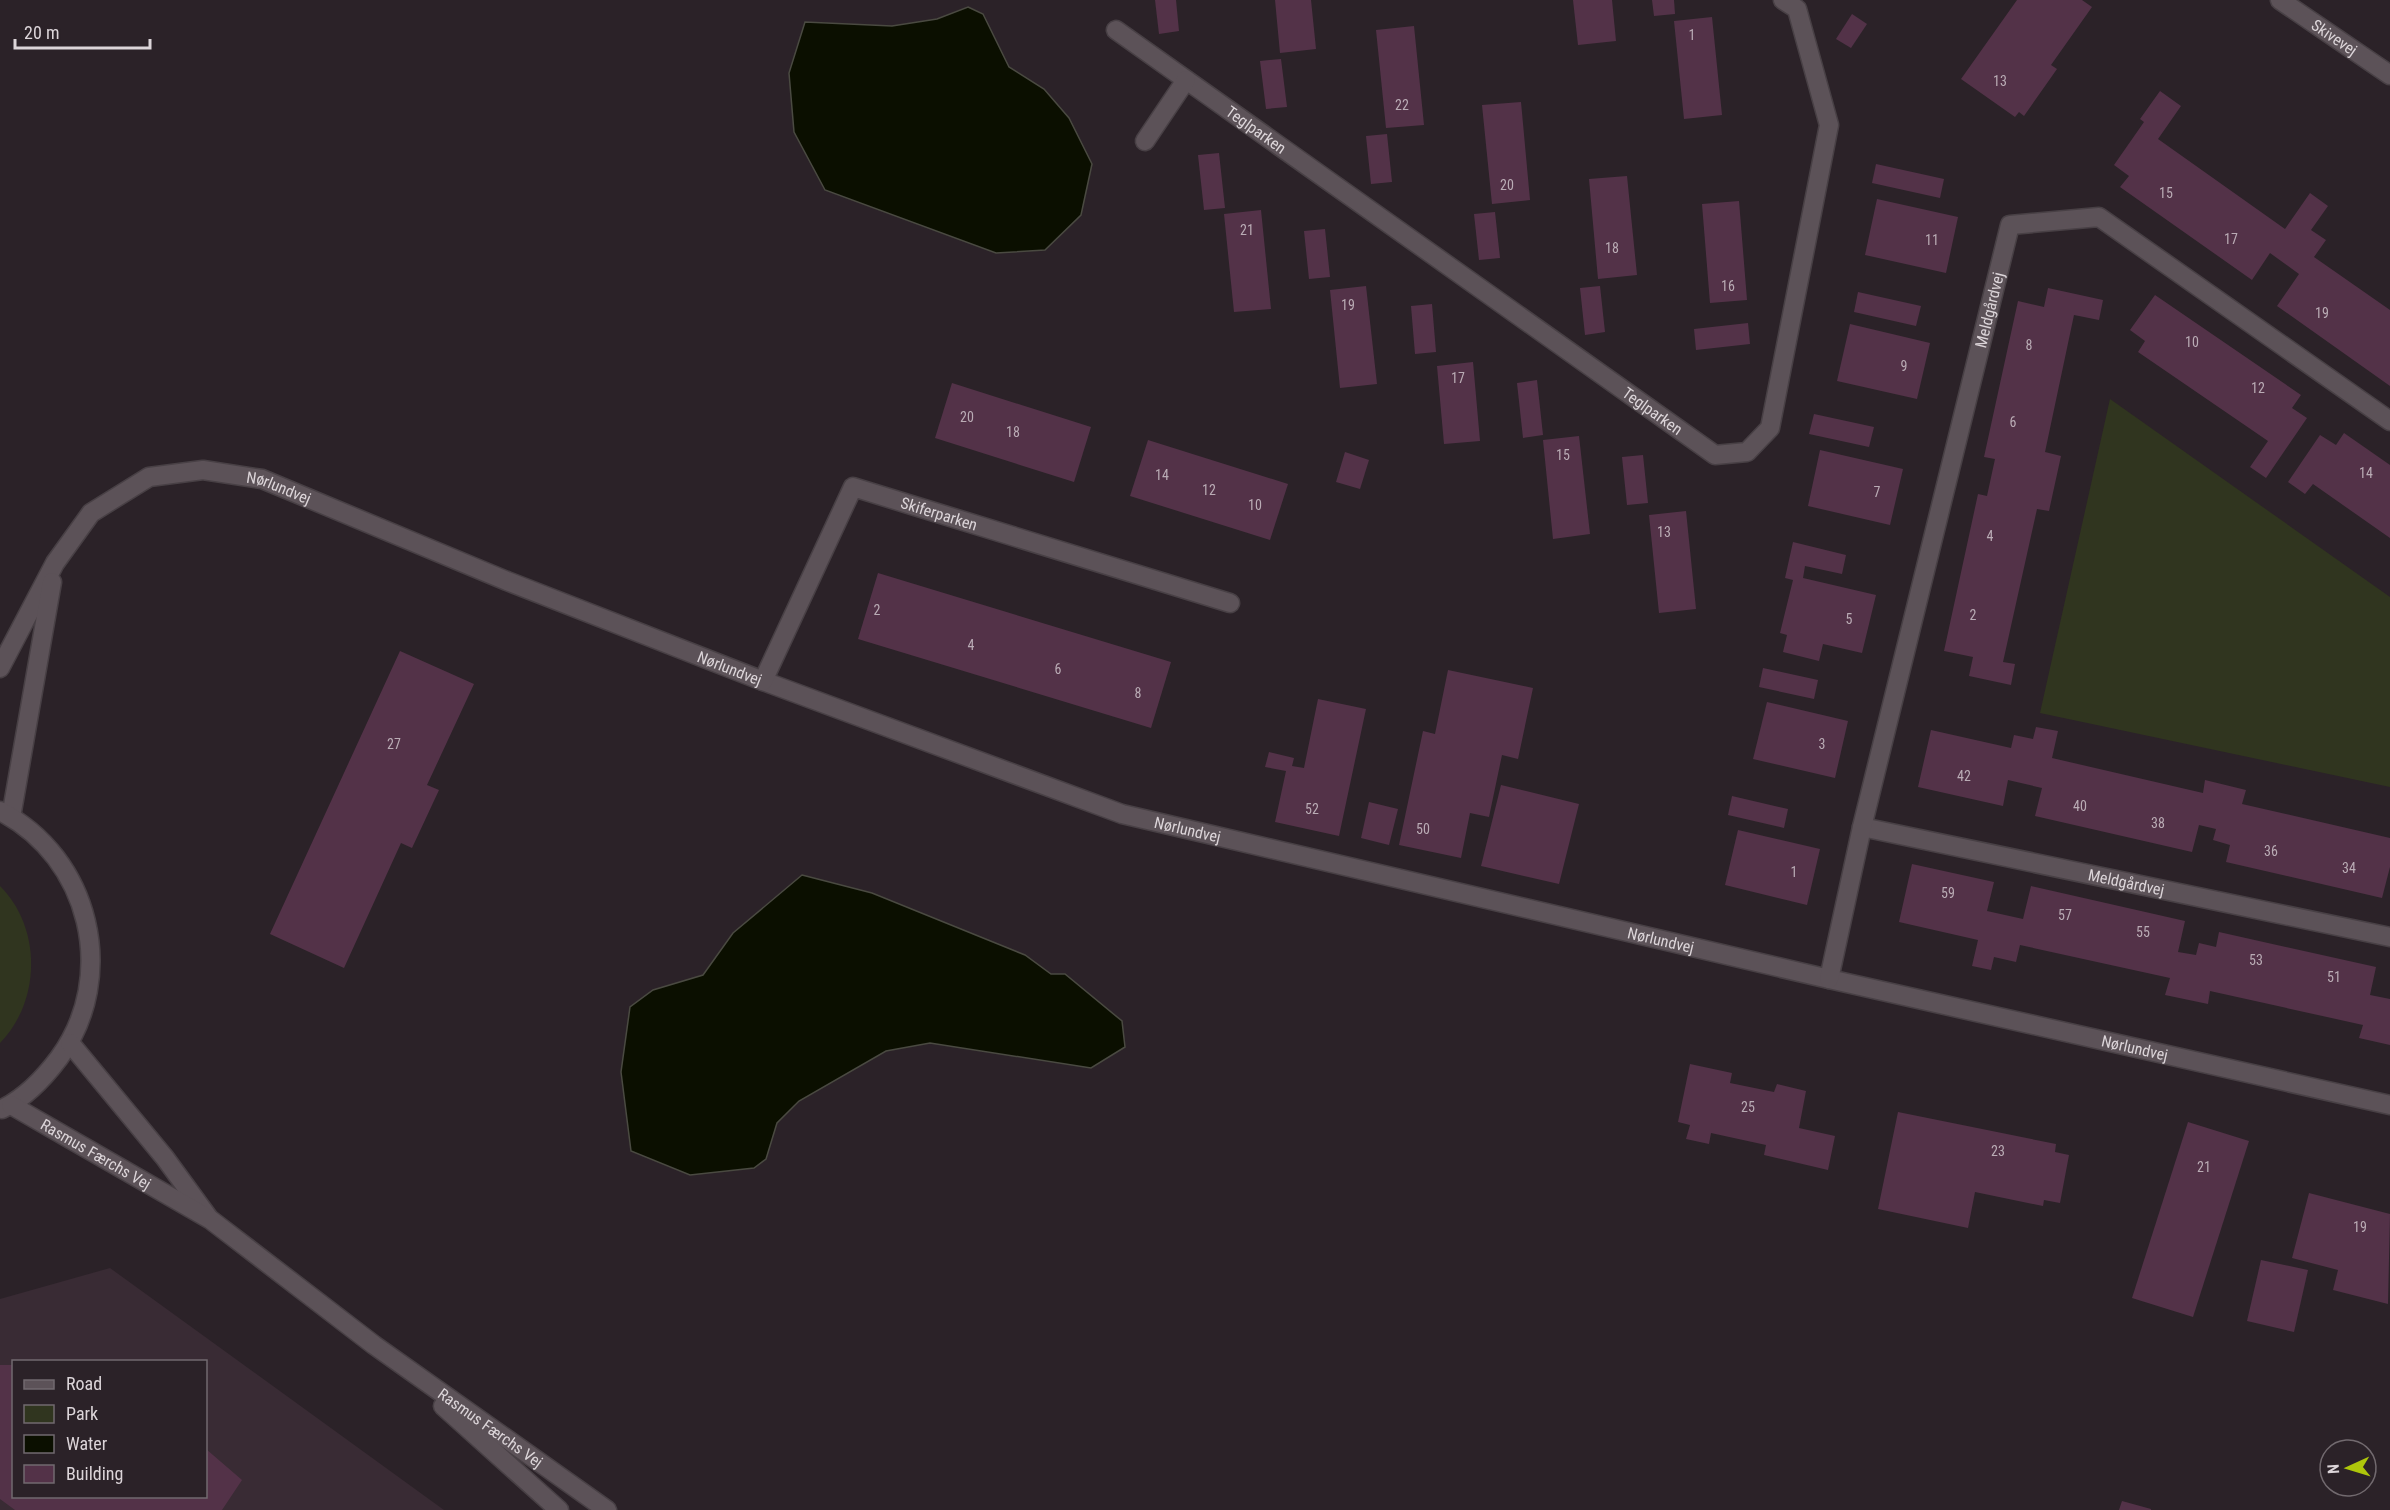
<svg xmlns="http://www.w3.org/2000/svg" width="2390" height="1510" viewBox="0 0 2390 1510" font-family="'Roboto Condensed',sans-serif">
  <rect width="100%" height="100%" fill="#2b2228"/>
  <!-- built -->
  <path fill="#392b34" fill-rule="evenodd" d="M 110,1268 L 444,1510 L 0,1510 L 0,1299 ZM 14,1362 L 206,1362 L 206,1496 L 14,1496 Z"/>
  <!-- green -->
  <g fill="#30351f">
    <path d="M 2110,399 L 2390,597 L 2390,787 L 2040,713 Z"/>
    <path d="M 0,886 C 42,928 41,1001 0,1043 Z"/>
  </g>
  <!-- water -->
  <g fill="#0b0f00" stroke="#4a4a41" stroke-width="1.5">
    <path d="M 968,7 L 983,14 L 1009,67 L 1044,89 L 1069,118 L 1092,164 L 1081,215 L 1045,250 L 996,253 L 825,190 L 794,132 L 789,73 L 805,22 L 892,26 L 937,19 Z"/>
    <path d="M 802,875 L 872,893 L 1025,955 L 1051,974 L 1065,974 L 1122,1021 L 1125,1047 L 1091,1068 L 930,1043 L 886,1051 L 799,1101 L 777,1123 L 766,1159 L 754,1168 L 690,1175 L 631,1151 L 621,1072 L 630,1007 L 653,990 L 703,975 L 733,933 Z"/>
  </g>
  <!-- building -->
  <g fill="#533248">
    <path d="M 1155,0 L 1176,0 L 1179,31 L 1159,34 Z"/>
    <path d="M 1275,0 L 1311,0 L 1316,49 L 1280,53 Z"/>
    <path d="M 1573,0 L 1612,0 L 1616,41 L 1578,45 Z"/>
    <path d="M 1652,0 L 1674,0 L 1675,14 L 1654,16 Z"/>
    <path d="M 2017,0 L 2082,0 L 2092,7 L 2051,65 L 2057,69 L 2024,116 L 2019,112 L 2015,117 L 1961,79 Z"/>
    <path d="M 1852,14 L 1867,24 L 1851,48 L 1836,39 Z"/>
    <path d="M 1712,17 L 1722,115 L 1684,119 L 1674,21 Z"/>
    <path d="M 1414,26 L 1424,125 L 1386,128 L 1376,30 Z"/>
    <path d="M 1281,59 L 1287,107 L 1266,109 L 1260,61 Z"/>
    <path d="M 2160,91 L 2181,106 L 2158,139 L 2285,229 L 2310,193 L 2328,206 L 2311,230 L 2326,240 L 2314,257 L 2390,310 L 2390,386 L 2277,306 L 2299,274 L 2270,253 L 2252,280 L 2120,187 L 2129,176 L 2114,165 L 2144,122 L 2140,119 Z"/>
    <path d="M 1521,102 L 1530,200 L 1492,204 L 1482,105 Z"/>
    <path d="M 1387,134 L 1392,182 L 1371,184 L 1366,136 Z"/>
    <path d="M 1219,153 L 1225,208 L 1204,210 L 1198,155 Z"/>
    <path d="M 1876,164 L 1944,179 L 1940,198 L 1872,183 Z"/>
    <path d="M 1627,176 L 1637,275 L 1598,279 L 1589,179 Z"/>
    <path d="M 1877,199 L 1958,217 L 1946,273 L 1865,255 Z"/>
    <path d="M 1739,201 L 1747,300 L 1710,303 L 1702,204 Z"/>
    <path d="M 1261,210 L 1271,309 L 1234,312 L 1224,214 Z"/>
    <path d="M 1495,212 L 1500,258 L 1479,260 L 1474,214 Z"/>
    <path d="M 1325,229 L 1330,277 L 1309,279 L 1304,231 Z"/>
    <path d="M 1366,286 L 1377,384 L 1340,388 L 1330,290 Z"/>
    <path d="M 1600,286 L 1605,332 L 1585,335 L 1580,288 Z"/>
    <path d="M 2048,288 L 2103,300 L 2099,320 L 2074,315 L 2045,452 L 2061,456 L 2049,511 L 2037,509 L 2003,662 L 2015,664 L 2011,685 L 1969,676 L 1973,657 L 1944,651 L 1978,494 L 1987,496 L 1995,459 L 1984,457 L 2018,301 L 2044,307 Z"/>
    <path d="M 1858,292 L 1921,306 L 1916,326 L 1854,312 Z"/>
    <path d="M 2155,295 L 2301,395 L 2292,408 L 2307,418 L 2266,478 L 2250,467 L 2268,441 L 2138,352 L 2145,341 L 2130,330 Z"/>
    <path d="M 1432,304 L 1436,352 L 1415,354 L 1411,306 Z"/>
    <path d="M 1748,323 L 1750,344 L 1696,350 L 1694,329 Z"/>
    <path d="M 1850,324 L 1930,343 L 1917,399 L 1837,381 Z"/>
    <path d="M 1473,362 L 1480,441 L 1444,444 L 1437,366 Z"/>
    <path d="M 1537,380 L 1543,435 L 1523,438 L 1517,383 Z"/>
    <path d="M 952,383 L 1091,427 L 1074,482 L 935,438 Z"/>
    <path d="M 1814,414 L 1874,427 L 1869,447 L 1809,434 Z"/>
    <path d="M 2344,433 L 2390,465 L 2390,538 L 2313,484 L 2305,494 L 2288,482 L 2320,435 L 2336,445 Z"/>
    <path d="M 1579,436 L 1590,534 L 1553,539 L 1543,440 Z"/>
    <path d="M 1148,440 L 1288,484 L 1270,540 L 1130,496 Z"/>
    <path d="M 1820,450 L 1903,469 L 1890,525 L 1808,506 Z"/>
    <path d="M 1345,452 L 1369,460 L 1360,489 L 1336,482 Z"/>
    <path d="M 1643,455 L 1648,503 L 1627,505 L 1622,457 Z"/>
    <path d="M 1686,511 L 1696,609 L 1659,613 L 1649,515 Z"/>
    <path d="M 1793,542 L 1846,555 L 1842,574 L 1805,566 L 1803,578 L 1876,595 L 1862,653 L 1823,644 L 1819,661 L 1783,652 L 1787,635 L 1780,633 L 1793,580 L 1785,578 Z"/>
    <path d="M 878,573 L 1171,662 L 1151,728 L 858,639 Z"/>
    <path d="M 400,651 L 474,684 L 427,785 L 439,790 L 412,848 L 401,843 L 344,968 L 270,934 Z"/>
    <path d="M 1763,668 L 1818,680 L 1814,699 L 1759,687 Z"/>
    <path d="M 1448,670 L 1533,688 L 1518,759 L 1502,755 L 1489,817 L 1470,813 L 1461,858 L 1399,845 L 1423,731 L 1435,734 Z"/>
    <path d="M 1318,699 L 1366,709 L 1339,836 L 1275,822 L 1286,771 L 1265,767 L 1269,752 L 1294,758 L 1292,766 L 1304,768 Z"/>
    <path d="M 1767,702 L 1848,721 L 1835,778 L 1753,759 Z"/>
    <path d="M 2036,727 L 2058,731 L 2052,758 L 2203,793 L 2205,780 L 2246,790 L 2242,804 L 2390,838 L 2390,867 L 2382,898 L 2226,862 L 2230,845 L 2213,840 L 2216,829 L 2199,825 L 2192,852 L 2035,816 L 2042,788 L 2008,780 L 2003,806 L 1918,787 L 1931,730 L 2011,748 L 2014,735 L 2033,739 Z"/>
    <path d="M 1501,785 L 1579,804 L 1559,884 L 1481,866 Z"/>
    <path d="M 1732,796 L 1788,809 L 1784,828 L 1728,815 Z"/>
    <path d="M 1369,802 L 1398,809 L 1389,845 L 1361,838 Z"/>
    <path d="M 1738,830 L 1820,849 L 1807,905 L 1725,885 Z"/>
    <path d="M 1912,864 L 1994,882 L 1987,911 L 2023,919 L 2031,886 L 2185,921 L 2178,952 L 2196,955 L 2199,943 L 2216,947 L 2219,932 L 2376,967 L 2370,995 L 2390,999 L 2390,1045 L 2359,1038 L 2363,1025 L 2210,991 L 2208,1004 L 2165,995 L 2170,978 L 2020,945 L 2016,962 L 1994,957 L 1991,970 L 1972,966 L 1978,940 L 1899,922 Z"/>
    <path d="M 1690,1064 L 1732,1073 L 1730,1083 L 1774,1092 L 1777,1084 L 1806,1091 L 1799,1128 L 1835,1136 L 1828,1170 L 1764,1155 L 1766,1145 L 1711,1133 L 1709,1144 L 1686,1139 L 1690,1125 L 1678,1122 Z"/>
    <path d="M 1898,1112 L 2056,1144 L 2055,1152 L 2069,1155 L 2060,1203 L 2044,1200 L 2043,1206 L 1975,1192 L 1968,1228 L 1878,1209 Z"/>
    <path d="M 2188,1122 L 2249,1141 L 2193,1317 L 2132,1298 Z"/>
    <path d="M 2309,1193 L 2390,1214 L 2388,1304 L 2333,1290 L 2338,1270 L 2292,1258 Z"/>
    <path d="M 2261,1260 L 2308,1270 L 2294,1332 L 2247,1321 Z"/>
    <path d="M 0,1365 L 14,1365 L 14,1496 L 206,1496 L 206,1449 L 242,1480 L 222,1510 L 15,1510 L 0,1499 Z"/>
    <path d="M 2122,1501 L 2151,1509 L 2151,1510 L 2119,1510 Z"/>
  </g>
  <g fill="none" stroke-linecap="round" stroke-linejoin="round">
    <defs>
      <g id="street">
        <path id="s1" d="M 1116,30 L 1715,455 L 1747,452 L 1770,428 L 1829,125 L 1797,9 L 1783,0"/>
        <path d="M 1145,141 L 1186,80"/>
        <path id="s2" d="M 0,668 L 55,563 L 91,513 L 149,477 L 203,470 L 262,479 L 507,581 L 763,681 L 1122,814 L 1829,979 L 2390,1105"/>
        <path id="s3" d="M 763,681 L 853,487 L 1230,603"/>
        <path d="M 11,817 L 52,582"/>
        <path id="s4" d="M 1862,827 L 2390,937"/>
        <path id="s5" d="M 1829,979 L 1862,827 L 2010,225 L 2099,217 L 2390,421"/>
      </g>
      <g id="secondary">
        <path id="s6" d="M 2280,0 L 2390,75"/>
        <path d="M 0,811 C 90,857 119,976 59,1058 C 44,1078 25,1098 2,1109"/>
        <path d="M 70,1043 L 165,1158 L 208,1217"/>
        <path id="s7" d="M 11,1105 L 211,1220 L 374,1345 L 607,1510"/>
        <path d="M 443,1406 L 559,1510"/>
      </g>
    </defs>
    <!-- street casing -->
    <use href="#street" stroke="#484045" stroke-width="21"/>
    <!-- secondary casing -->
    <use href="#secondary" stroke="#484045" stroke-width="21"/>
    <!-- street -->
    <use href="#street" stroke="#5c5258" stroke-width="18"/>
    <!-- secondary -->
    <use href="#secondary" stroke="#5c5258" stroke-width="18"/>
  </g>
  <g text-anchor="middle" stroke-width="5" stroke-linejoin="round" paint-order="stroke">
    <!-- number labels -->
    <g font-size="14" fill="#baacb5">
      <text x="1692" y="40">1</text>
      <text x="2000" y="86">13</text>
      <text x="1402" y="110">22</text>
      <text x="1507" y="190">20</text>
      <text x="2166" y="198">15</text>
      <text x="1247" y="235">21</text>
      <text x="2231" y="244">17</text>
      <text x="1932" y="245">11</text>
      <text x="1612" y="253">18</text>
      <text x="1728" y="291">16</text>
      <text x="1348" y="310">19</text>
      <text x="2322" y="318">19</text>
      <text x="2192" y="347">10</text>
      <text x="2029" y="350">8</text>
      <text x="1904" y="371">9</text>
      <text x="1458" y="383">17</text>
      <text x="2258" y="393">12</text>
      <text x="967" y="422">20</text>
      <text x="2013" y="427">6</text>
      <text x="1013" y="437">18</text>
      <text x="1563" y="460">15</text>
      <text x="2366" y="478">14</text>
      <text x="1162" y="480">14</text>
      <text x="1209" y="495">12</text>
      <text x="1877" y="497">7</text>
      <text x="1255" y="510">10</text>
      <text x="1664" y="537">13</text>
      <text x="1990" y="541">4</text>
      <text x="877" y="615">2</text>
      <text x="1973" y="620">2</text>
      <text x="1849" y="624">5</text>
      <text x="971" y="650">4</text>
      <text x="1058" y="674">6</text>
      <text x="1138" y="698">8</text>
      <text x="394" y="749">27</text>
      <text x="1822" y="749">3</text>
      <text x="1964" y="781">42</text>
      <text x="2080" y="811">40</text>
      <text x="1312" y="814">52</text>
      <text x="2158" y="828">38</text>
      <text x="1423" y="834">50</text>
      <text x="2271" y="856">36</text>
      <text x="2349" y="873">34</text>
      <text x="1794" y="877">1</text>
      <text x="1948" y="898">59</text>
      <text x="2065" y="920">57</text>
      <text x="2143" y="937">55</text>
      <text x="2256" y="965">53</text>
      <text x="2334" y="982">51</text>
      <text x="1748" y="1112">25</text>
      <text x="1998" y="1156">23</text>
      <text x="2204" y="1172">21</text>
      <text x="2360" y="1232">19</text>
    </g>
    <!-- street labels -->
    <g font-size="16" fill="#dcd5d9" stroke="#2b2228">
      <text dy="6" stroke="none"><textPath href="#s6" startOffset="66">Skivevej</textPath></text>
      <text dy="6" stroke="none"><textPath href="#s1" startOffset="172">Teglparken</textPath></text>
      <text dy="6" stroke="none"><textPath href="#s5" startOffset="688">Meldgårdvej</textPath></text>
      <text dy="6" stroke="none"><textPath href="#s1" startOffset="658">Teglparken</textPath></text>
      <text dy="6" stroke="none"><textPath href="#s2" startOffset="381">Nørlundvej</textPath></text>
      <text dy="6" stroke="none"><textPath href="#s3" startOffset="304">Skiferparken</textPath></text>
      <text dy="6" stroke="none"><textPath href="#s2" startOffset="867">Nørlundvej</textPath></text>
      <text dy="6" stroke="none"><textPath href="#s2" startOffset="1353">Nørlundvej</textPath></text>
      <text dy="6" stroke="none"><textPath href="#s4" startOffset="270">Meldgårdvej</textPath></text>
      <text dy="6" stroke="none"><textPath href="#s2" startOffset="1839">Nørlundvej</textPath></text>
      <text dy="6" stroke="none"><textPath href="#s2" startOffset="2325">Nørlundvej</textPath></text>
      <text dy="6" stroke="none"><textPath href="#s7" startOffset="98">Rasmus Færchs Vej</textPath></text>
      <text dy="6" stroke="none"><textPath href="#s7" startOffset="579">Rasmus Færchs Vej</textPath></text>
    </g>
  </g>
  <!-- legend -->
  <rect x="12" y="1360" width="195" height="138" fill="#2b2228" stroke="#726a6f" stroke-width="1.5"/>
  <rect x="24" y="1380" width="30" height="9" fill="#5c5258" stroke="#726a6f" stroke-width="1.5"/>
  <text x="66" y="1390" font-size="18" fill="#dcd5d9">Road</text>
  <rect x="24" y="1405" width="30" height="18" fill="#30351f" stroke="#726a6f" stroke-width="1.5"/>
  <text x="66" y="1420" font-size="18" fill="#dcd5d9">Park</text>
  <rect x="24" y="1435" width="30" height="18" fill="#0b0f00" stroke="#726a6f" stroke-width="1.5"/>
  <text x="66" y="1450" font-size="18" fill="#dcd5d9">Water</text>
  <rect x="24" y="1465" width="30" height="18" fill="#533248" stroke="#726a6f" stroke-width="1.5"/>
  <text x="66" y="1480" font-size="18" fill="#dcd5d9">Building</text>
  <!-- north arrow -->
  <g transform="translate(2348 1468) rotate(266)"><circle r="28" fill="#2b2228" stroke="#726a6f" stroke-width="1.5"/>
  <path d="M0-4.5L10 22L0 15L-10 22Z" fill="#aec60b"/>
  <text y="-9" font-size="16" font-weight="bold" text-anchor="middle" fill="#dcd5d9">N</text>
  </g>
  <!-- scale -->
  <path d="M15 39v9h135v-9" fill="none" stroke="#dcd5d9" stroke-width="3"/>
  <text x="24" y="39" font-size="18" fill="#dcd5d9" stroke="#2b2228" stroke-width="4.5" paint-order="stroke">20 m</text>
</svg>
